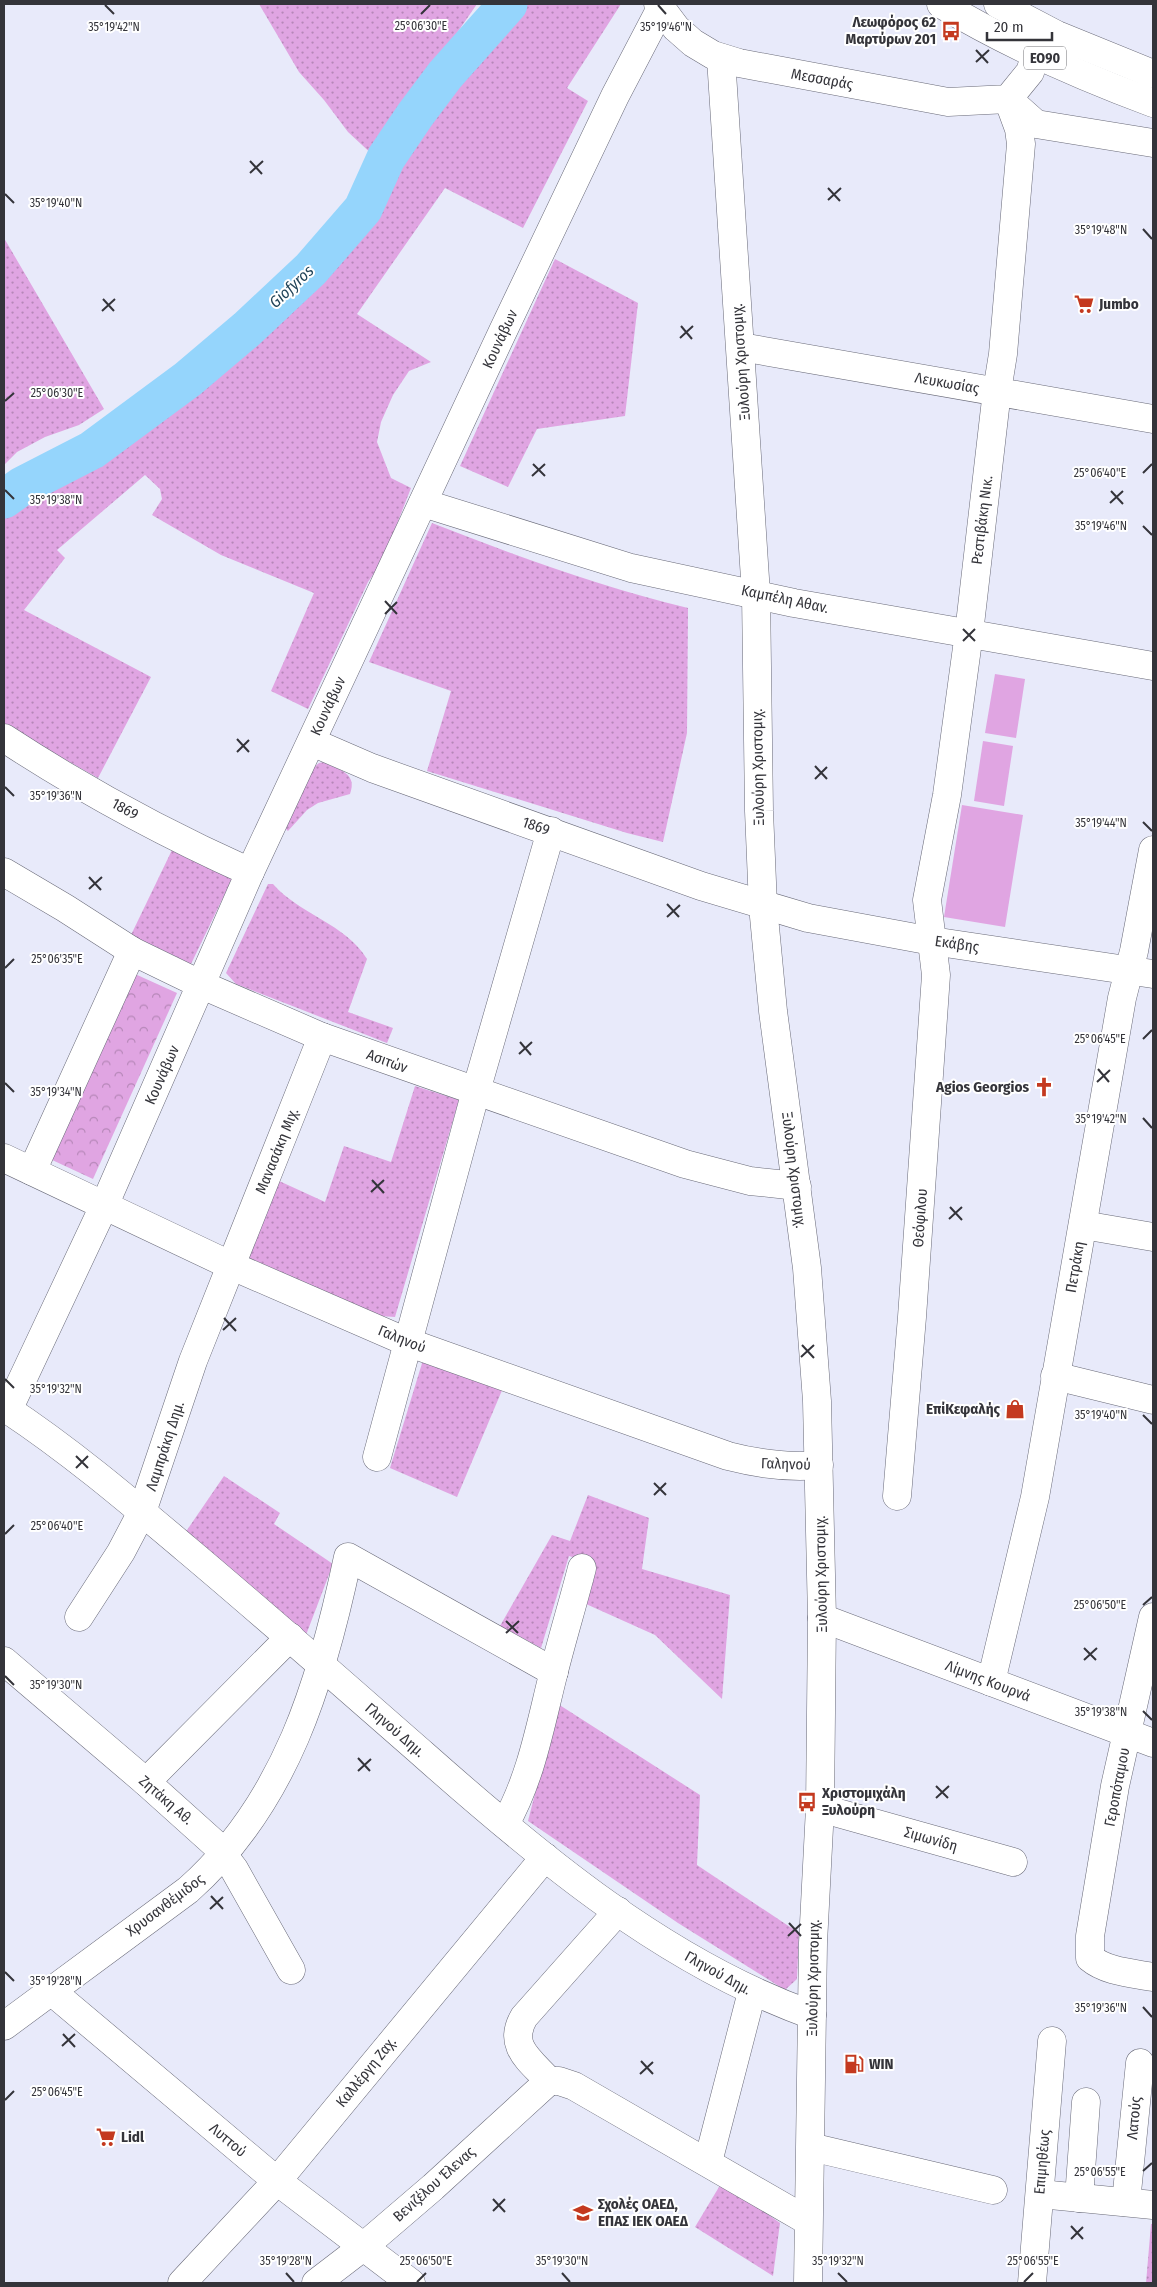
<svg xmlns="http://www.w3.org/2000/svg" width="1157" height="2287" viewBox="0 0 1157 2287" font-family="'Fira Sans Condensed',sans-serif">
  <defs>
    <pattern id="grass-dots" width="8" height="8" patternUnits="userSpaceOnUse" patternTransform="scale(1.25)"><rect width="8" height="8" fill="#e0a5e2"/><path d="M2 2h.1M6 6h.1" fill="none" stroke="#b687b8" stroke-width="1.8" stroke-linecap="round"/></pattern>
    <pattern id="forest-crowns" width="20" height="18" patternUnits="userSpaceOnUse" patternTransform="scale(1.25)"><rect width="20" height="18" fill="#e0a5e2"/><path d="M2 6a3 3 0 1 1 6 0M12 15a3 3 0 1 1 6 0" fill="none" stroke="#b687b8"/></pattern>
  </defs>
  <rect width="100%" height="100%" fill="#e8eafa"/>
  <!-- grass -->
  <g fill="url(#grass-dots)">
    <path d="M 259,4 L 477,4 L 423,82 L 375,157 L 348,132 L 324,100 L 299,72 Z"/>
    <path d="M 528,4 L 621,4 L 567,88 L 588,101 L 523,228 L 445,188 L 357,314 L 431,362 L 409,371 L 393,395 L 381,422 L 377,442 L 391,478 L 411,488 L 382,562 L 368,582 L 308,709 L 271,691 L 314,593 L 221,555 L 152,515 L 162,499 L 160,489 L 145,475 L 57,550 L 65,558 L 24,610 L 151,677 L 98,778 L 4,725 L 4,509 L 99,456 L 190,391 L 257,332 L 324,267 L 367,216 L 382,187 L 421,132 L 443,96 Z"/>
    <path d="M 4,238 L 104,409 L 79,425 L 45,437 L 17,452 L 4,465 Z"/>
    <path d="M 555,259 L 638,303 L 625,416 L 537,429 L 508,487 L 460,466 Z"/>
    <path d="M 432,523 C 516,556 600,587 688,608 L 687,733 L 663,842 L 627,833 L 427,771 L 451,691 L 369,662 Z"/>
    <path d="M 324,762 C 339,770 358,773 350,794 L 318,803 L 307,810 L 288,831 L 285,828 L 314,767 L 319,763 Z"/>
    <path d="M 172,850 L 232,879 L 191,964 L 131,935 Z"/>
    <path d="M 268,884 L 273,884 C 299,914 346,924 367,959 L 348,1012 L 393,1028 L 387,1043 L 236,984 L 226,973 Z"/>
    <path d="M 415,1086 L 459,1100 L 395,1317 L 381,1316 L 247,1257 L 277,1180 L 325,1202 L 344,1146 L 391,1162 Z"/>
    <path d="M 423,1360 L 503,1388 L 457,1497 L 390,1468 Z"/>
    <path d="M 224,1476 L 280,1513 L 274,1524 L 333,1564 L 306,1635 L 185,1533 Z"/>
    <path d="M 588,1495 L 649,1518 L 642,1569 L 730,1595 L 722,1699 L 655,1635 L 586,1604 L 596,1564 L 569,1556 L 541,1648 L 500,1626 L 552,1535 L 570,1541 Z"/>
    <path d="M 558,1704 L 700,1795 L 697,1865 L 799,1933 L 797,1979 L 785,1990 L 678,1923 L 528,1821 Z"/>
    <path d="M 722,2182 L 780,2223 L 773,2276 L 695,2227 Z"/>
    <path d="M 1151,2224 L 1153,2224 L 1153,2283 L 1146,2283 Z"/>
  </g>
  <!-- forest -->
  <path fill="url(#forest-crowns)" d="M 135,974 L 177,993 L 93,1179 L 50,1159 Z"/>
  <!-- pitch -->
  <g fill="#e0a5e2">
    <path d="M 995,674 L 1025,679 L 1016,738 L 985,733 Z"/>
    <path d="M 983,741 L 1013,746 L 1004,806 L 974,801 Z"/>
    <path d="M 962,805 L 1023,815 L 1005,927 L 944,917 Z"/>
  </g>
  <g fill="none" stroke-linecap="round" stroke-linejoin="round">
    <!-- river -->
    <path stroke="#95d5fc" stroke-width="39" d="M 4,499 L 22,486 L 92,450 L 188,379 L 247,329 L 311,269 L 363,209 L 386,158 L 415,115 L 445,75 L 508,4"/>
    <defs>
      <g id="minor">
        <path d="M 658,4 L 676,28 L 693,43 L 713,55 L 739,63 L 948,102 L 1008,99 L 1030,72 L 1036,54"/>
        <path d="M 721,58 L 756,594 L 759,811 L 763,906 L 773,1011 L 807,1268 L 817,1401 L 822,1618 L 820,1808 L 813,1943 L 808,2283"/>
        <path d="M 1009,100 L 1036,124 L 1153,143"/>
        <path d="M 741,347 L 1153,419"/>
        <path d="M 423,503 L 631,568 L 794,603 L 1153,666"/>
        <path d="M 4,738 C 82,789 165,834 250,872"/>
        <path d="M 312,742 L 372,768 L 701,886 L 808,918 L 932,941 L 1153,974"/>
        <path d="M 4,872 L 65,908 L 132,951 L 202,985 L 322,1037 L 685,1164 L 750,1181 L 797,1186"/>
        <path d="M 4,1158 L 232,1266 L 407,1342 L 728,1456 C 759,1464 787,1468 819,1465"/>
        <path d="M 32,1171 L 132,951"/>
        <path d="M 1083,1225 L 1153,1237"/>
        <path d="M 1055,1376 L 1153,1400"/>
        <path d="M 4,1407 C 68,1449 127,1499 185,1548 C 266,1616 345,1686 424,1755 C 539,1857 666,1963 812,2015"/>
        <path d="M 8,1410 L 104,1206 L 250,872 L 503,331 L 615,96 L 661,8"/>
        <path d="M 377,1457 L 476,1091 L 551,831"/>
        <path d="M 897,1496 L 912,1317 L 936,975 L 927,900 L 947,795 L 969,633 L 997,391 L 1003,354 L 1021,144 L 1019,129 L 1008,99"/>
        <path d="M 79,1617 L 121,1552 L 142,1512 L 193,1361 L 322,1037"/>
        <path d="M 1153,1617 L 1115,1786 L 1090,1936 L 1090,1958 C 1107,1972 1132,1973 1153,1977"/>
        <path d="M 822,1618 L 1153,1743"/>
        <path d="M 4,1661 L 146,1782 L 215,1844 L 234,1869 L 291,1970"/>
        <path d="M 991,1682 L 1035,1497 L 1122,998 L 1134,951 L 1153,850"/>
        <path d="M 146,1782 L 290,1637"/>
        <path d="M 820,1808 L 1013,1862"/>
        <path d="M 505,1824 C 531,1778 540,1727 553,1675 C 562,1639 573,1603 582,1568"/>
        <path d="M 50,1990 L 277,2181 L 411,2283"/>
        <path d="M 4,2026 L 188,1890 C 286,1803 322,1681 348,1557 L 554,1672"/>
        <path d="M 549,2081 L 559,2081 L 574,2086 L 808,2221"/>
        <path d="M 549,2081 C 530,2060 507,2046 524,2017 L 618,1911"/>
        <path d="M 811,2147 L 993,2190"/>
        <path d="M 708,2162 L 752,1992"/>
        <path d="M 1040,2194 L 1153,2205"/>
        <path d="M 1079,2198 L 1086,2102"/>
        <path d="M 1126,2202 L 1140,2063"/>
        <path d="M 182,2283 L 277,2181 L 545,1857"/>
        <path d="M 316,2283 L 363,2247 L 433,2187 L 549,2081"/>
        <path d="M 1032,2283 L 1052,2041"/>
      </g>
      <g id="major">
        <path d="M 941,4 C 1008,44 1080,76 1153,103"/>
        <path d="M 998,4 L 1057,35 L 1153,74"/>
      </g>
    </defs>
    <!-- minor casing -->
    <use href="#minor" stroke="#696a78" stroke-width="29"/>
    <!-- major casing -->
    <use href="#major" stroke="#696a78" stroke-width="29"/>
    <!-- minor -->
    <use href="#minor" stroke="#fff" stroke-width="28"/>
    <!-- major -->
    <use href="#major" stroke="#fff" stroke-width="28"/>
  </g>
  <!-- ticks -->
  <path fill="none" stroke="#34343a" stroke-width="2" d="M 105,5 L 114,14M 658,5 L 666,14M 421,14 L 430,5M 976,50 L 988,63M 976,62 L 989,50M 250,161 L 262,174M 250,173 L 263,161M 828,188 L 840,201M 5,194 L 14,203M 828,200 L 841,188M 1143,229 L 1152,239M 103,299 L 114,311M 102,311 L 115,299M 681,326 L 692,339M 680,338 L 693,326M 5,401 L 14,393M 533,464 L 545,476M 1143,473 L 1152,464M 532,476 L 545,464M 5,490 L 14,499M 1111,491 L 1123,504M 1110,503 L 1123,491M 1143,526 L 1152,535M 385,601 L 397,614M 385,614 L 397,602M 963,629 L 975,641M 963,641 L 975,629M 237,739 L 249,752M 237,752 L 249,740M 815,766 L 827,779M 815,779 L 827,767M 5,787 L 14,796M 1143,822 L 1152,831M 89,877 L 101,890M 89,889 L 102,877M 667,904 L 679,917M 667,917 L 680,905M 5,968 L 14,959M 1143,1039 L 1152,1030M 520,1042 L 531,1055M 519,1054 L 532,1042M 1098,1069 L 1109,1082M 1097,1082 L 1110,1070M 5,1083 L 14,1092M 1143,1118 L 1152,1128M 372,1180 L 384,1193M 371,1192 L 384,1180M 950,1207 L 962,1220M 949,1219 L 962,1207M 224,1318 L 236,1331M 223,1330 L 236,1318M 802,1345 L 814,1358M 801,1357 L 814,1345M 5,1379 L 14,1388M 1143,1415 L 1152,1424M 76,1456 L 88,1468M 76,1468 L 88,1456M 654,1483 L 666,1495M 654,1495 L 666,1483M 5,1534 L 14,1525M 1143,1605 L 1152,1597M 506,1621 L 518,1633M 506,1633 L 519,1621M 1084,1648 L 1096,1660M 1084,1660 L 1097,1648M 5,1676 L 14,1685M 1143,1711 L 1152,1720M 358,1758 L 370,1771M 358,1771 L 371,1759M 936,1786 L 948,1798M 936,1798 L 949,1786M 211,1896 L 223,1909M 210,1909 L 223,1897M 789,1923 L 801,1936M 788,1936 L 801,1924M 5,1972 L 14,1981M 1143,2007 L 1152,2017M 63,2034 L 75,2047M 62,2046 L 75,2034M 641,2061 L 653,2074M 640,2074 L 653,2062M 5,2100 L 14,2091M 1143,2171 L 1152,2163M 493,2199 L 505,2212M 493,2211 L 505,2199M 1071,2226 L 1083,2239M 1071,2239 L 1083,2227M 286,2273 L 294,2282M 562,2273 L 570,2282M 838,2273 L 847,2282M 417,2282 L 426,2273M 1024,2282 L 1033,2273"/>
  <!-- icons -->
  <defs>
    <symbol id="bus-bare" viewBox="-9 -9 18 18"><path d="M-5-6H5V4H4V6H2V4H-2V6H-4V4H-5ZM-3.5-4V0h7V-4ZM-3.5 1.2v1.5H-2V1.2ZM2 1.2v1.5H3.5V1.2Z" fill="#c4391f" stroke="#fff" stroke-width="2.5" paint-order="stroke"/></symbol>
    <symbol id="supermarket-bare" viewBox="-9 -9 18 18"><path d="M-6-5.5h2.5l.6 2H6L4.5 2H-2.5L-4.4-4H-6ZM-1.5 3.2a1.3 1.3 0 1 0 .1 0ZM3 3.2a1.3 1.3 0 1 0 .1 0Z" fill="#c4391f" stroke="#fff" stroke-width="2.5" paint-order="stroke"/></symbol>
    <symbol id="church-bare" viewBox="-9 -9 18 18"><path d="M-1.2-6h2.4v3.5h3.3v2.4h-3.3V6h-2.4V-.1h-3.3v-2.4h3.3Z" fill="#c4391f" stroke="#fff" stroke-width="2.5" paint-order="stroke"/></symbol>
    <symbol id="shop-bare" viewBox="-9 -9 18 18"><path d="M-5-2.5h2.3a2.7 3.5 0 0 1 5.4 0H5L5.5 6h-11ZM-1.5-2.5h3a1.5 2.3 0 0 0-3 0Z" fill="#c4391f" stroke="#fff" stroke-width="2.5" paint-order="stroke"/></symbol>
    <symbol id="fuel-bare" viewBox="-9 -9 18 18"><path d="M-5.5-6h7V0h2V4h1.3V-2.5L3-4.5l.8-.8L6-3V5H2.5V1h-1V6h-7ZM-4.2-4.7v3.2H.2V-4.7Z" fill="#c4391f" stroke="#fff" stroke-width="2.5" paint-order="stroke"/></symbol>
    <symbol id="university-bare" viewBox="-9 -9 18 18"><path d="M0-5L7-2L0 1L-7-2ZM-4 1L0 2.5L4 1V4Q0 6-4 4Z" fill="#c4391f" stroke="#fff" stroke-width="2.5" paint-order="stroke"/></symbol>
  </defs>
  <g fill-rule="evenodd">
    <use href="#bus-bare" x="937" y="17" width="28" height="28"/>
    <use href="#supermarket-bare" x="1070" y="290" width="28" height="28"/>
    <use href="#church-bare" x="1030" y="1073" width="28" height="28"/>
    <use href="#shop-bare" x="1001" y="1395" width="28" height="28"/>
    <use href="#bus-bare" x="793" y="1788" width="28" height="28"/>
    <use href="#fuel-bare" x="840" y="2050" width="28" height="28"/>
    <use href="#supermarket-bare" x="92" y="2123" width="28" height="28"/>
    <use href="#university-bare" x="569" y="2199" width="28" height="28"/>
  </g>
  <g text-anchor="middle" stroke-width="4" stroke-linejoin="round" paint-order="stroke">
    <!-- shield labels -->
    <rect fill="#fff" stroke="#717175" stroke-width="1" x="1024" y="46.5" width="42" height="23" rx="4"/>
    <g font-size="14" font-weight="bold" fill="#34343a">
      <text x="1045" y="63">ΕΟ90</text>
    </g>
    <!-- poi labels -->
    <g font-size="15" font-weight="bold" fill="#34343a" stroke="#fff" text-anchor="start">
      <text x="936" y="27" text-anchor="end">Λεωφόρος 62<tspan x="936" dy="17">Μαρτύρων 201</tspan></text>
      <text x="1099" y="309">Jumbo</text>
      <text x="1029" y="1092" text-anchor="end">Agios Georgios</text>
      <text x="1000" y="1414" text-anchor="end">ΕπίΚεφαλής</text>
      <text x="822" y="1798">Χριστομιχάλη<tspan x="822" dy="17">Ξυλούρη</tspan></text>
      <text x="869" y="2069">WIN</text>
      <text x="121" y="2142">Lidl</text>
      <text x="598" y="2209">Σχολές ΟΑΕΔ,<tspan x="598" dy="17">ΕΠΑΣ ΙΕΚ ΟΑΕΔ</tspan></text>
    </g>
    <!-- street labels -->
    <g font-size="15" fill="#34343a" stroke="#fff">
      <text transform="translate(822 79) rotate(10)" y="5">Μεσσαράς</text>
      <text transform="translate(500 339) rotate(-65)" y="5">Κουνάβων</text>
      <text transform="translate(741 362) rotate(-94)" y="5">Ξυλούρη Χριστομιχ.</text>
      <text transform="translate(947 383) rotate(10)" y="5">Λευκωσίας</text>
      <text transform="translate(982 520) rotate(-83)" y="5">Ρεστιβάκη Νικ.</text>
      <text transform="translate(785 599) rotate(12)" y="5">Καμπέλη Αθαν.</text>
      <text transform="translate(328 706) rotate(-65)" y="5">Κουνάβων</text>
      <text transform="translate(758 767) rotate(-91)" y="5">Ξυλούρη Χριστομιχ.</text>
      <text transform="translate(125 809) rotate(29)" y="5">1869</text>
      <text transform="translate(536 826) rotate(19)" y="5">1869</text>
      <text transform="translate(957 944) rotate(8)" y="5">Εκάβης</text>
      <text transform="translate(387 1061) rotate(20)" y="5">Ασιτών</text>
      <text transform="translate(162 1075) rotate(-66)" y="5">Κουνάβων</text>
      <text transform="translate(277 1151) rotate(-68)" y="5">Μανασάκη Μιχ.</text>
      <text transform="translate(794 1170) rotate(83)" y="5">Ξυλούρη Χριστομιχ.</text>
      <text transform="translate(920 1218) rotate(-86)" y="5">Θεόφιλου</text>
      <text transform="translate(1075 1267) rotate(-80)" y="5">Πετράκη</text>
      <text transform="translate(402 1339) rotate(22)" y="5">Γαληνού</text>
      <text transform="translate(165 1446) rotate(-72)" y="5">Λαμπράκη Δημ.</text>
      <text transform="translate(786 1464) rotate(2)" y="5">Γαληνού</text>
      <text transform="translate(821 1574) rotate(-91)" y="5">Ξυλούρη Χριστομιχ.</text>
      <text transform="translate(988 1681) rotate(21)" y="5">Λίμνης Κουρνά</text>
      <text transform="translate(395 1730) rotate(41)" y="5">Γληνού Δημ.</text>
      <text transform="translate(1117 1787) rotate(-79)" y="5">Γεροπόταμου</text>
      <text transform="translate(166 1800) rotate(41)" y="5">Ζητάκη Αθ.</text>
      <text transform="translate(931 1839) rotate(16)" y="5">Σιμωνίδη</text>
      <text transform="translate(165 1905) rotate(-37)" y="5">Χρυσανθέμιδος</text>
      <text transform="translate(718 1973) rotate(29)" y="5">Γληνού Δημ.</text>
      <text transform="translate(813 1978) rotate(-89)" y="5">Ξυλούρη Χριστομιχ.</text>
      <text transform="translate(366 2072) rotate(-51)" y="5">Καλλέργη Ζαχ.</text>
      <text transform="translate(1134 2118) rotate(-85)" y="5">Λατούς</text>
      <text transform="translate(228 2140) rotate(40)" y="5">Λυττού</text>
      <text transform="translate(1042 2162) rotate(-85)" y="5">Επιμηθέως</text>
      <text transform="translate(434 2184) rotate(-42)" y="5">Βενιζέλου Έλενας</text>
    </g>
    <!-- water labels -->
    <g font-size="16" font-style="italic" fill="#214459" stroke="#fff">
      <text transform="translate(291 286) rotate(-43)" y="6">Giofyros</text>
    </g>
  </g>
  <g font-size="12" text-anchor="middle" fill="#34343a" stroke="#fff" stroke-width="4" stroke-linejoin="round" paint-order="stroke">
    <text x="421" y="30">25°06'30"E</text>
    <text x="114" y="31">35°19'42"N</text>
    <text x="666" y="31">35°19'46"N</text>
    <text x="56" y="207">35°19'40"N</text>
    <text x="1101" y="234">35°19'48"N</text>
    <text x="57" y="397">25°06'30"E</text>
    <text x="1100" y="477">25°06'40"E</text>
    <text x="56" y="504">35°19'38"N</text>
    <text x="1101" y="530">35°19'46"N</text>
    <text x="56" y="800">35°19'36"N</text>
    <text x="1101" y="827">35°19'44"N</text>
    <text x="57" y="963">25°06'35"E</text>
    <text x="1100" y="1043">25°06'45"E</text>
    <text x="56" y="1096">35°19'34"N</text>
    <text x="1101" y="1123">35°19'42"N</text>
    <text x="56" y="1393">35°19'32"N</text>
    <text x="1101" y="1419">35°19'40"N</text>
    <text x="57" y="1530">25°06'40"E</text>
    <text x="1100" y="1609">25°06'50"E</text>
    <text x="56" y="1689">35°19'30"N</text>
    <text x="1101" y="1716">35°19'38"N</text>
    <text x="56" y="1985">35°19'28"N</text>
    <text x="1101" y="2012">35°19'36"N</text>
    <text x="57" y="2096">25°06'45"E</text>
    <text x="1100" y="2176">25°06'55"E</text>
    <text x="286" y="2265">35°19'28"N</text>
    <text x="562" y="2265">35°19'30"N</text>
    <text x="838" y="2265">35°19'32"N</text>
    <text x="426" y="2265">25°06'50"E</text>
    <text x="1033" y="2265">25°06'55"E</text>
  </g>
  <!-- border -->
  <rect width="1157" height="2287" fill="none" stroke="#34343a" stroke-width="10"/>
  <!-- scale -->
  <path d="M987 32v8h65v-8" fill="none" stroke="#34343a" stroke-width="2.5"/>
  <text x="994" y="32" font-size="15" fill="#34343a" stroke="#ffffff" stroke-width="4" paint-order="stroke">20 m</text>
</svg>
